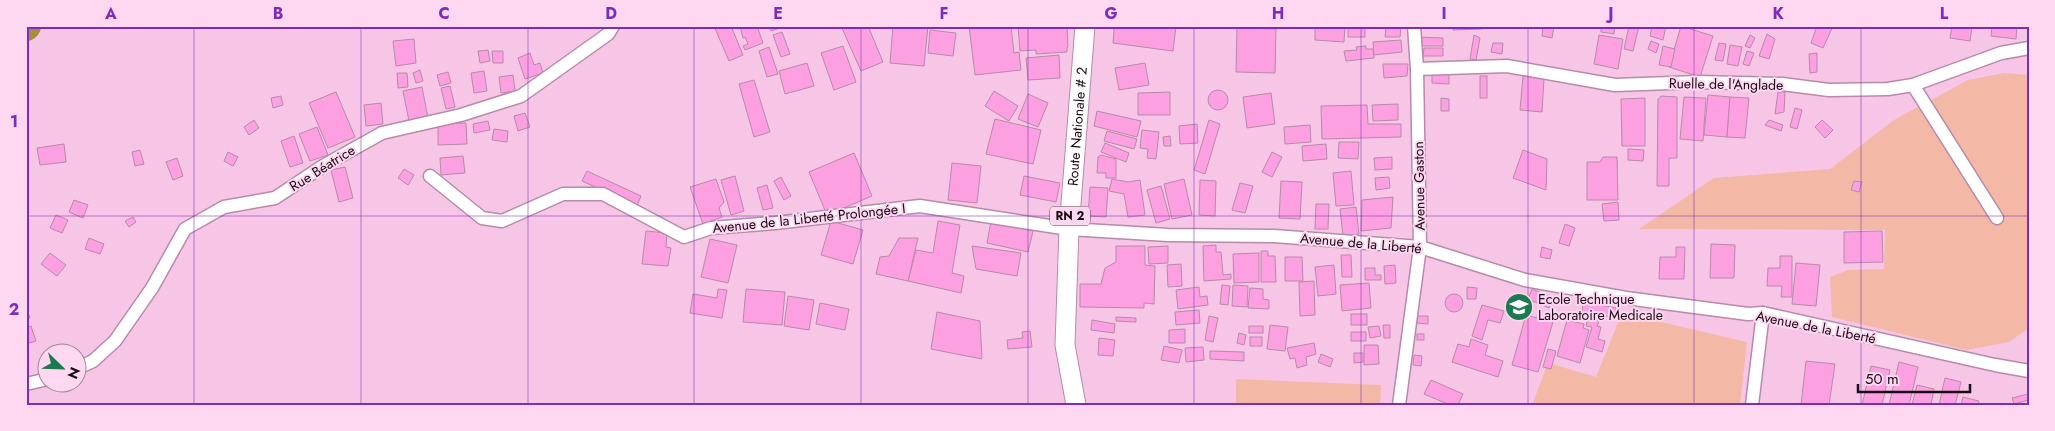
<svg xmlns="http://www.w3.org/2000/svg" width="2055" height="431" viewBox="0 0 2055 431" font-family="Jost,sans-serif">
  <rect width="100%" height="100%" fill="#f7c6e7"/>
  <!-- green -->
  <g fill="#f3b9a6">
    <path d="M 2004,73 L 2029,75 L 2029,328 L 2009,342 L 1967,350 L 1832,317 L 1830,277 L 1848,270 L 1884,269 L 1885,230 L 1639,229 L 1714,178 L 1830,169 L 1894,120 L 1968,80 Z"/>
    <path d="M 1622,313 L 1747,342 L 1740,405 L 1532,405 L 1548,363 L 1596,377 Z"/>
    <path d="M 1236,379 L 1381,385 L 1380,405 L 1236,405 Z"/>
  </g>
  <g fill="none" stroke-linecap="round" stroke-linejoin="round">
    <!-- river -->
    <path stroke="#a09038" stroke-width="28" d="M 26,27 L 27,26"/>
  </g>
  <!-- building -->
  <g fill="#fca0e1" stroke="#b78aa8">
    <path d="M 714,26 L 731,26 L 743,55 L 729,61 Z"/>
    <path d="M 740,26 L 757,26 L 763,43 L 745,50 L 743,46 L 748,44 L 745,37 L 743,38 Z"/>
    <path d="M 770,26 L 786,26 L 771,31 Z"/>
    <path d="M 841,26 L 868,26 L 883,62 L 861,71 Z"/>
    <path d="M 893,26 L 928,26 L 924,66 L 890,63 Z"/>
    <path d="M 969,26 L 1011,26 L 1014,53 L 1019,52 L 1021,70 L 975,75 Z"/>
    <path d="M 1018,26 L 1067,26 L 1068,47 L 1067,47 L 1067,52 L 1036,54 L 1036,50 L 1020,51 Z"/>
    <path d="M 1113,26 L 1176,26 L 1173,51 L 1113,43 L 1114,31 Z"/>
    <path d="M 1315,26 L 1345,26 L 1344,42 L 1315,40 Z"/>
    <rect x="1348" y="26" width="17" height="11"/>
    <path d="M 1386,26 L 1401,26 L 1400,37 L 1385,37 Z"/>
    <path d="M 1453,26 L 1482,26 L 1482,29 L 1453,30 Z"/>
    <path d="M 1543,26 L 1554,26 L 1552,38 L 1542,36 Z"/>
    <path d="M 1601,26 L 1615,26 L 1614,34 L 1601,32 Z"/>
    <path d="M 1629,26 L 1639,26 L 1633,51 L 1624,49 Z"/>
    <path d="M 1652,26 L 1666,26 L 1663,40 L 1650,36 Z"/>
    <path d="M 1681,26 L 1713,36 L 1700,77 L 1669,67 Z"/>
    <path d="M 1817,26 L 1833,26 L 1823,48 L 1811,43 Z"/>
    <path d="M 1952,26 L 1972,26 L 1970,41 L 1950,38 Z"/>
    <path d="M 1992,26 L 2017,26 L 2016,39 L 1991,36 Z"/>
    <path d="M 1237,28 L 1276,29 L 1275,73 L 1236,72 Z"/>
    <path d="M 930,30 L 956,33 L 953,56 L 928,53 Z"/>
    <path d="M 782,32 L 790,54 L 781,57 L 773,35 Z"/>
    <path d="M 1767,34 L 1775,39 L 1769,59 L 1759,56 Z"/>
    <path d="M 1474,35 L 1480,38 L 1476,60 L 1470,59 Z"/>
    <path d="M 1599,35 L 1623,39 L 1618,69 L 1594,64 Z"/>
    <path d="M 1750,35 L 1755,38 L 1750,48 L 1745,46 Z"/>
    <path d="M 1418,37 L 1443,38 L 1443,46 L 1418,46 Z"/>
    <path d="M 414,39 L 416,63 L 396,66 L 393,41 Z"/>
    <path d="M 1401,40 L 1402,52 L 1374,55 L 1373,42 Z"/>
    <path d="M 1651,41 L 1659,44 L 1656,53 L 1648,49 Z"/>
    <path d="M 1493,43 L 1503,43 L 1502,54 L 1491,52 Z"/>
    <path d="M 1719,43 L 1726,44 L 1723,61 L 1715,60 Z"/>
    <path d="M 1730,45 L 1742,47 L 1738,66 L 1727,64 Z"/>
    <path d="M 843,46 L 856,82 L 834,90 L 821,53 Z"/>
    <path d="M 1366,46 L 1366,49 L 1373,49 L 1374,58 L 1346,61 L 1344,51 L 1357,50 L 1356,47 Z"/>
    <path d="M 1663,46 L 1675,49 L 1671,67 L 1659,65 Z"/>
    <path d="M 769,47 L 778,74 L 767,77 L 759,51 Z"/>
    <path d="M 1424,48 L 1443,48 L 1443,56 L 1423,56 Z"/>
    <path d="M 488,50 L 490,61 L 480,63 L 478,51 Z"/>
    <path d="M 492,51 L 503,51 L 503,63 L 493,63 Z"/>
    <path d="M 1747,51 L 1754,53 L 1749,66 L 1743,64 Z"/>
    <path d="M 530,53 L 534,65 L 540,63 L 543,73 L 525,79 L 518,58 Z"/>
    <path d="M 1817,53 L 1817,72 L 1810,73 L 1809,54 Z"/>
    <path d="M 1059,55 L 1060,78 L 1028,80 L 1026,58 Z"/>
    <path d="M 807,63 L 814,86 L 785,94 L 779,71 Z"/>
    <path d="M 1145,63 L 1149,85 L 1119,90 L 1115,68 Z"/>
    <path d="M 1383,64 L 1408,64 L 1407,76 L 1384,78 Z"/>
    <path d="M 420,70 L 423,81 L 416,83 L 413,73 Z"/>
    <path d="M 484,71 L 487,91 L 474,93 L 471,73 Z"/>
    <path d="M 1432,71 L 1449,71 L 1449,84 L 1432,83 Z"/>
    <path d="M 448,72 L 451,83 L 440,86 L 437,75 Z"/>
    <path d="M 397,73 L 407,73 L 408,87 L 398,88 Z"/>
    <path d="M 513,75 L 515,91 L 501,93 L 499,77 Z"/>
    <rect x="1480" y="76" width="7" height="22"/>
    <path d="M 1523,76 L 1544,78 L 1542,112 L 1520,110 Z"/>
    <path d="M 754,80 L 770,132 L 754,137 L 739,84 Z"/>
    <path d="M 450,86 L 455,107 L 446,109 L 441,88 Z"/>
    <path d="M 422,87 L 428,118 L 409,121 L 403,91 Z"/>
    <circle cx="1218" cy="100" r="10"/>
    <path d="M 994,91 L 1018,106 L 1009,121 L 985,106 Z"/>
    <path d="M 336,92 L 355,137 L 328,148 L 309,103 Z"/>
    <path d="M 1170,92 L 1170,115 L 1138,115 L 1138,93 Z"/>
    <path d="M 1778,92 L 1785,92 L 1784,112 L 1775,114 Z"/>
    <path d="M 1271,93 L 1275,124 L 1247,128 L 1243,97 Z"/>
    <path d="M 1028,94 L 1048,103 L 1038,127 L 1018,119 Z"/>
    <path d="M 1708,95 L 1730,97 L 1727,137 L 1704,135 Z"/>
    <path d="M 281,96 L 283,105 L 273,108 L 271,98 Z"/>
    <path d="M 1661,96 L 1677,97 L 1677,158 L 1669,158 L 1669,186 L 1657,186 L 1658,99 Z"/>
    <path d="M 1684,97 L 1706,98 L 1703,141 L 1680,139 Z"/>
    <path d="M 1730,97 L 1749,98 L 1745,138 L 1727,137 Z"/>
    <path d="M 1441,98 L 1449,99 L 1449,111 L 1441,111 Z"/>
    <path d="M 1645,98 L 1645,146 L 1622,146 L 1621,99 Z"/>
    <path d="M 381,103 L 383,124 L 366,126 L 364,105 Z"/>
    <path d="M 1398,104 L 1398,120 L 1373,121 L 1372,105 Z"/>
    <path d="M 1367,105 L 1368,124 L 1401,124 L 1401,137 L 1322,139 L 1321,106 Z"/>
    <path d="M 1795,108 L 1802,110 L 1797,129 L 1790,127 Z"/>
    <path d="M 1097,111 L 1141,121 L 1137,137 L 1094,126 Z"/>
    <path d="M 525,113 L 530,127 L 518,131 L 514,116 Z"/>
    <path d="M 995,119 L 1041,130 L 1033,164 L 986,154 Z"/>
    <path d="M 254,120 L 259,128 L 249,135 L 244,127 Z"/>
    <path d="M 1209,120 L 1220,124 L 1205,174 L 1194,170 Z"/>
    <path d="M 1769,120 L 1783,125 L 1781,131 L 1765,125 Z"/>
    <path d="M 1822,120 L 1833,130 L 1825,138 L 1815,127 Z"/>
    <path d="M 488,121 L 490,130 L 474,133 L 473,124 Z"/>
    <path d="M 466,123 L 467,144 L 438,145 L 438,124 Z"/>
    <path d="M 1197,124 L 1198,143 L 1180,144 L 1179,126 Z"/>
    <path d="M 1310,125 L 1311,142 L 1285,144 L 1284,127 Z"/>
    <path d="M 317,127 L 328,155 L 310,161 L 299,134 Z"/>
    <path d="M 494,129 L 508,131 L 507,142 L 492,140 Z"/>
    <path d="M 1142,130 L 1159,132 L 1156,159 L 1147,158 L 1148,149 L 1140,148 Z"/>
    <path d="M 1107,131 L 1137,139 L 1134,149 L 1104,141 Z"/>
    <path d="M 294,136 L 303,163 L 290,167 L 281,141 Z"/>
    <path d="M 1170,136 L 1171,146 L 1164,146 L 1163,137 Z"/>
    <path d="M 1339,142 L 1359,142 L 1358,159 L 1338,158 Z"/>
    <path d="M 1105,143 L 1129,153 L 1126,162 L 1101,152 Z"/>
    <path d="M 64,144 L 66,162 L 40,165 L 37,148 Z"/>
    <path d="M 1326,144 L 1327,159 L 1303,161 L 1302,146 Z"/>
    <path d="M 1628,149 L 1644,150 L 1643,161 L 1628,160 Z"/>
    <path d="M 140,150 L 144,164 L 135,166 L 132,152 Z"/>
    <path d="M 1523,150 L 1547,159 L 1546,190 L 1513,178 Z"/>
    <path d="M 228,152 L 238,157 L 233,166 L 224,161 Z"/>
    <path d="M 1272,152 L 1282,157 L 1272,177 L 1262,172 Z"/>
    <path d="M 854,153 L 872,196 L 827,215 L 809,172 Z"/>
    <path d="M 1101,155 L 1116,159 L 1116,178 L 1106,178 L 1106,173 L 1097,173 L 1098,157 Z"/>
    <path d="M 463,156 L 465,173 L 441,175 L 440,158 Z"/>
    <path d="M 1392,157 L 1392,169 L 1375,170 L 1374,158 Z"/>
    <path d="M 1603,157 L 1617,157 L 1618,200 L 1587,200 L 1587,162 L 1600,162 Z"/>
    <path d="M 177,158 L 183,176 L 173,180 L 166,162 Z"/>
    <path d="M 952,163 L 981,166 L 977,203 L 948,200 Z"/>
    <path d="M 345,167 L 353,198 L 339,202 L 331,170 Z"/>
    <path d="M 404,169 L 414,175 L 408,185 L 398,178 Z"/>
    <path d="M 587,171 L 641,196 L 637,206 L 582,181 Z"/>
    <path d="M 1351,171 L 1354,205 L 1336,206 L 1333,173 Z"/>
    <path d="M 735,176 L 744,211 L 731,215 L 721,180 Z"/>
    <path d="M 1024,176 L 1060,183 L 1056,202 L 1020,195 Z"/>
    <path d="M 781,177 L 791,196 L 784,200 L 774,181 Z"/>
    <path d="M 1389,177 L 1390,188 L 1376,190 L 1375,178 Z"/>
    <path d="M 716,179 L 724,202 L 719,208 L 722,217 L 703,224 L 690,187 Z"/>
    <path d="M 1112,179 L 1128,182 L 1140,180 L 1145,215 L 1128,217 L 1124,194 L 1109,191 Z"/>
    <path d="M 1184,179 L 1192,215 L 1172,219 L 1164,184 Z"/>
    <path d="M 1200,180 L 1216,181 L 1215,216 L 1199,215 Z"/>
    <path d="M 1281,181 L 1302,182 L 1300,219 L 1279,218 Z"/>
    <path d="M 1854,181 L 1862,182 L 1859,192 L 1851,190 Z"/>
    <path d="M 1240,183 L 1253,186 L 1245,213 L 1232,210 Z"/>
    <path d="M 767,185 L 773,208 L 763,210 L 757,188 Z"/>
    <path d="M 1161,186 L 1170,219 L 1156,223 L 1147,190 Z"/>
    <path d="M 1090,187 L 1108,188 L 1106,217 L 1088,216 Z"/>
    <path d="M 1393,197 L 1391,228 L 1361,231 L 1362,200 Z"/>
    <path d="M 74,200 L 88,205 L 83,218 L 69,212 Z"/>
    <path d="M 1618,202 L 1619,220 L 1604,221 L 1602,204 Z"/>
    <path d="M 1316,204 L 1329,204 L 1328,229 L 1315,229 Z"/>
    <path d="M 1356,207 L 1359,234 L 1343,236 L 1340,209 Z"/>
    <path d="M 56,215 L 68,220 L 62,233 L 50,228 Z"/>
    <path d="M 133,217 L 136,222 L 129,227 L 125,221 Z"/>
    <path d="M 831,221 L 863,230 L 853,264 L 821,255 Z"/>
    <path d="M 938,221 L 960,225 L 952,273 L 964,276 L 961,293 L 908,281 L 916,250 L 933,253 Z"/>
    <path d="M 991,221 L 1033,231 L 1028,252 L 987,243 Z"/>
    <path d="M 1565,224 L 1575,228 L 1569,246 L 1559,243 Z"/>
    <path d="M 646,231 L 667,233 L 666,247 L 671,248 L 668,266 L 642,264 Z"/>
    <path d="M 1882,231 L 1883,262 L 1844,263 L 1844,232 Z"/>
    <path d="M 89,238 L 104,244 L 100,254 L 85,249 Z"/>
    <path d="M 899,238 L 918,238 L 908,281 L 876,274 L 880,257 L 889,256 Z"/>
    <path d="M 710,239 L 737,245 L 728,283 L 701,277 Z"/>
    <path d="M 1711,244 L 1735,245 L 1734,278 L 1710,278 Z"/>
    <path d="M 1216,245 L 1216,252 L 1221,252 L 1223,275 L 1231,274 L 1231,279 L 1204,281 L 1203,246 Z"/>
    <path d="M 972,246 L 1021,253 L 1017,276 L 976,269 Z"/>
    <path d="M 1116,246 L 1145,246 L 1145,265 L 1155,266 L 1154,304 L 1144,303 L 1144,308 L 1080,307 L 1080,284 L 1101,284 L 1105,268 L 1116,262 Z"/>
    <path d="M 1168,246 L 1168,263 L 1149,264 L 1148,247 Z"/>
    <path d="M 1542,247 L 1552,250 L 1550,259 L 1540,257 Z"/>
    <path d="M 1676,247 L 1685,247 L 1684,279 L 1659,279 L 1660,257 L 1676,257 Z"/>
    <path d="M 1261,251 L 1268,251 L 1268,256 L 1275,256 L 1276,282 L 1261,282 Z"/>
    <path d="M 50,253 L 66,265 L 57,276 L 41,264 Z"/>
    <path d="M 1259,253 L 1259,282 L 1234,283 L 1233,254 Z"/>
    <path d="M 1341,255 L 1351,255 L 1352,277 L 1342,277 Z"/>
    <path d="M 1780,256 L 1792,256 L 1792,297 L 1781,297 L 1782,286 L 1767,286 L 1768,268 L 1780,268 Z"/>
    <path d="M 1285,257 L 1302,257 L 1303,281 L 1285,281 Z"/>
    <path d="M 1796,263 L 1820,265 L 1816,306 L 1792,304 Z"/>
    <path d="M 1181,264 L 1182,286 L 1168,287 L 1167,265 Z"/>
    <path d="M 1334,265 L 1336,294 L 1318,296 L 1315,267 Z"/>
    <path d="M 1395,265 L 1396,283 L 1385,284 L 1384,266 Z"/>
    <path d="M 1365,268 L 1375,268 L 1375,275 L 1381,275 L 1381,280 L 1365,280 Z"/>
    <path d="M 1314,281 L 1315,315 L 1300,316 L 1299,282 Z"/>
    <path d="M 1369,283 L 1371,308 L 1342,311 L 1340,285 Z"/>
    <path d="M 1222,285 L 1230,286 L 1228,305 L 1220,304 Z"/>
    <path d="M 1233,285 L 1248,286 L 1247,307 L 1232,306 Z"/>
    <path d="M 1199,287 L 1200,297 L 1207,296 L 1208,305 L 1178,309 L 1176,290 Z"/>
    <path d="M 1467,287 L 1477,288 L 1476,299 L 1467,299 Z"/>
    <path d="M 1250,288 L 1263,289 L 1263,299 L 1269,300 L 1269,309 L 1248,308 Z"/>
    <path d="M 718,289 L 727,290 L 722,318 L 690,313 L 693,294 L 717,298 Z"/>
    <path d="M 746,289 L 785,292 L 782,325 L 743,322 Z"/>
    <path d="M 1532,289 L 1553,298 L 1549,308 L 1528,299 Z"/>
    <circle cx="1454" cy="303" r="9"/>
    <path d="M 788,296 L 814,300 L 809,330 L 784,326 Z"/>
    <path d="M 1583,302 L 1616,308 L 1615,318 L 1582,312 Z"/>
    <path d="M 820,303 L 849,309 L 845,330 L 816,324 Z"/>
    <path d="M 1482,305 L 1504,311 L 1500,323 L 1488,320 L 1482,340 L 1472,336 Z"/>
    <path d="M 26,307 L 30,318 L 26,319 Z"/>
    <path d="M 1199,310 L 1200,323 L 1176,325 L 1175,312 Z"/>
    <path d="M 937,312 L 980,321 L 982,359 L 931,349 Z"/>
    <rect x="1351" y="314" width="16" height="11"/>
    <path d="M 1526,315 L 1553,322 L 1538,372 L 1512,365 Z"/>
    <path d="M 1209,316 L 1218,318 L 1213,342 L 1205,340 Z"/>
    <path d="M 1417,316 L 1428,316 L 1428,324 L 1417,323 Z"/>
    <path d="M 1116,317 L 1136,318 L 1136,322 L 1116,321 Z"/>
    <path d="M 1588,318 L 1599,321 L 1597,326 L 1601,327 L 1598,339 L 1605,341 L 1602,352 L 1586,347 L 1592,327 L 1586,326 Z"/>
    <path d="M 1092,320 L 1115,324 L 1114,333 L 1091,330 Z"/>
    <path d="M 1567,320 L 1584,324 L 1583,328 L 1589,330 L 1580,363 L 1557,356 Z"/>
    <path d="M 1270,325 L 1288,327 L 1285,351 L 1267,349 Z"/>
    <path d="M 1383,325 L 1390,325 L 1390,338 L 1384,338 Z"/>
    <path d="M 31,326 L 36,341 L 26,344 L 26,328 Z"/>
    <rect x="1249" y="326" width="14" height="7"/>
    <path d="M 1379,326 L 1381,336 L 1370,338 L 1368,327 Z"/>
    <path d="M 1185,329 L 1185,343 L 1169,343 L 1169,330 Z"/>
    <path d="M 1030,331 L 1032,347 L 1008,349 L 1007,340 L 1023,338 L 1022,332 Z"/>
    <rect x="1351" y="332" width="15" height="9"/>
    <path d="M 1239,333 L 1246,335 L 1244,345 L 1237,343 Z"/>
    <rect x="1417" y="334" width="7" height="6"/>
    <rect x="1250" y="337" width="12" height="9"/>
    <path d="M 1099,338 L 1115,340 L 1113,356 L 1098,355 Z"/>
    <path d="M 1471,339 L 1488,345 L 1485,355 L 1503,361 L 1498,377 L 1452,362 L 1458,344 L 1469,347 Z"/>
    <path d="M 1314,343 L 1316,354 L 1306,357 L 1307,365 L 1297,368 L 1295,358 L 1290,359 L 1287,348 Z"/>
    <path d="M 1364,345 L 1378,345 L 1379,364 L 1364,365 Z"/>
    <path d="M 1164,346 L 1182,350 L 1179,363 L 1161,360 Z"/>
    <path d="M 1203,347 L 1204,360 L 1186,362 L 1185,348 Z"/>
    <path d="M 1548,349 L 1556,351 L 1551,369 L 1543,367 Z"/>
    <path d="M 1210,351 L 1244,352 L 1244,361 L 1210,359 Z"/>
    <path d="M 1354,353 L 1363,353 L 1363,362 L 1354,363 Z"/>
    <path d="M 1321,354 L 1333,359 L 1330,367 L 1318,362 Z"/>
    <path d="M 1414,355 L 1422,356 L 1421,366 L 1413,365 Z"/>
    <path d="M 1806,361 L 1835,364 L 1829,405 L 1801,405 Z"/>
    <path d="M 1899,362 L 1918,367 L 1909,405 L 1889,405 Z"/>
    <path d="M 1871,366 L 1890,370 L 1882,405 L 1862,405 Z"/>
    <path d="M 1945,378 L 1961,382 L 1955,405 L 1939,405 Z"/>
    <path d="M 1431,380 L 1463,394 L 1458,405 L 1450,405 L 1424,394 Z"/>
    <path d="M 1917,385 L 1934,389 L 1931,405 L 1912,405 Z"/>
    <path d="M 2028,394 L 2029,400 L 2014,404 L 2012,398 Z"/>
    <path d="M 1963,397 L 1979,401 L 1978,405 L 1961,405 Z"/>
  </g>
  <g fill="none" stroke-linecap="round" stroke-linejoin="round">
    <defs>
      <g id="minor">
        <path d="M 1417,69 L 1507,66 L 1615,85 L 1698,82 L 1782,84 L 1829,90 L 1888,89 L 1913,85 L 2001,53 L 2029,48"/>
        <path d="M 1913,85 L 1997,218"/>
        <path d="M 430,176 L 482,218 L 502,221 L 563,194 L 603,194 L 684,237 L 711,228 L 775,223 L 920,206 L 1069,229 L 1168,235 L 1274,236 L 1420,247 L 1525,280 L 1626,298 L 1748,314 L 1763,313 L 1995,365 L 2029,371"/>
        <path d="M 78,368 L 93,361 L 115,341 L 152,288 L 185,229 L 224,207 L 275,198 L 323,166 L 382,133 L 461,115 L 521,96 L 608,34 L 613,26"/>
        <path d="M 26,384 L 48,379"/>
        <path d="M 1399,405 L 1420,247 L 1417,69 L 1414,26"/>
        <path d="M 1752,405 L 1763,313"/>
      </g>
      <g id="primary">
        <path id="s1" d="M 1076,405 L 1065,345 L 1069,229 L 1085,26"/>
      </g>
    </defs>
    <!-- minor casing -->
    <use href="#minor" stroke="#b88aa9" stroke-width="15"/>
    <!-- primary casing -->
    <use href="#primary" stroke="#b88aa9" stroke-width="21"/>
    <!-- minor -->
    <use href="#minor" stroke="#fff" stroke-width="12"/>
    <!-- primary -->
    <use href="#primary" stroke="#fff" stroke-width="19"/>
  </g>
  <!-- grid -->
  <path fill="none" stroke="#7b2cbf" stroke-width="1" stroke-opacity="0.55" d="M 194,26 L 194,405M 361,26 L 361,405M 528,26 L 528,405M 694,26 L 694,405M 861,26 L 861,405M 1028,26 L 1028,405M 1194,26 L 1194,405M 1361,26 L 1361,405M 1528,26 L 1528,405M 1694,26 L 1694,405M 1861,26 L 1861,405M 26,216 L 2029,216"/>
  <!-- icons -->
  <defs>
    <symbol id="school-disc" viewBox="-11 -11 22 22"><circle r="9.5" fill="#1d7a50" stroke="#fed7f1"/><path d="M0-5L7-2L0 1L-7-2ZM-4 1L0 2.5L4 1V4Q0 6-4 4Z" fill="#fff"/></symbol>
  </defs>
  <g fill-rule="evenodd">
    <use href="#school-disc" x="1503" y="291" width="32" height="32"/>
  </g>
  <g text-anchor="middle" stroke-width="4" stroke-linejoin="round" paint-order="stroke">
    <!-- shield labels -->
    <rect fill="#fed7f1" stroke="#5e4857" stroke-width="1" x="1050" y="206.5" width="40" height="19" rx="4"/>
    <g font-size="12" font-weight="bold" fill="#1a0a15">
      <text x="1070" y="220">RN 2</text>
    </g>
    <!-- street labels -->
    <g font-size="14" fill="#1a0a15" stroke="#fed7f1">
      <text transform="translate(1726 84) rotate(1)" y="5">Ruelle de l'Anglade</text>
      <text dy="5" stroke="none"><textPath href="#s1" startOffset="280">Route Nationale # 2</textPath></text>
      <text transform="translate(322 168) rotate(-32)" y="5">Rue Béatrice</text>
      <text transform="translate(1419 186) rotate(-91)" y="5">Avenue Gaston</text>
      <text transform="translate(809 218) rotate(-6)" y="5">Avenue de la Liberté Prolongée I</text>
      <text transform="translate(1361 243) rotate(5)" y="5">Avenue de la Liberté</text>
      <text transform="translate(1816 327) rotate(11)" y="5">Avenue de la Liberté</text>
    </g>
    <!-- poi labels -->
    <g font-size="14" fill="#1a0a15" stroke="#fed7f1" text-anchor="start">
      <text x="1538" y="304">Ecole Technique<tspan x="1538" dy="16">Laboratoire Medicale</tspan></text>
    </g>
  </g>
  <!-- border -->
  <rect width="2055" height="431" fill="none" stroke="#fed7f1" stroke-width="55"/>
  <!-- north arrow -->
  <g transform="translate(62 368) rotate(113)"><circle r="24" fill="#fed7f1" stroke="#a38599"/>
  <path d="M0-4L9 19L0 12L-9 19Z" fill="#1d7a50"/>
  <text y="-8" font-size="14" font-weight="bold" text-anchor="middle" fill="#1a0a15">N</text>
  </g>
  <!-- scale -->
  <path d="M1858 384v8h112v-8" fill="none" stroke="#1a0a15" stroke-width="2.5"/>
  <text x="1865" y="384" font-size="15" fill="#1a0a15" stroke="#fed7f1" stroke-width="4" paint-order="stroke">50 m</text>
  <rect x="28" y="28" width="2000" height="376" fill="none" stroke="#7b2cbf" stroke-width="2"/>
  <g font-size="16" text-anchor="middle" font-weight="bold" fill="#7b2cbf">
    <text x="111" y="19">A</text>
    <text x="278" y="19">B</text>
    <text x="444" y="19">C</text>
    <text x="611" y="19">D</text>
    <text x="778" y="19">E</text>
    <text x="944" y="19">F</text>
    <text x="1111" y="19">G</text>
    <text x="1278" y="19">H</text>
    <text x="1444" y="19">I</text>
    <text x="1611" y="19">J</text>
    <text x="1778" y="19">K</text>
    <text x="1944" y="19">L</text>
    <text x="14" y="127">1</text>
    <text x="14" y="315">2</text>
  </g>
</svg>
